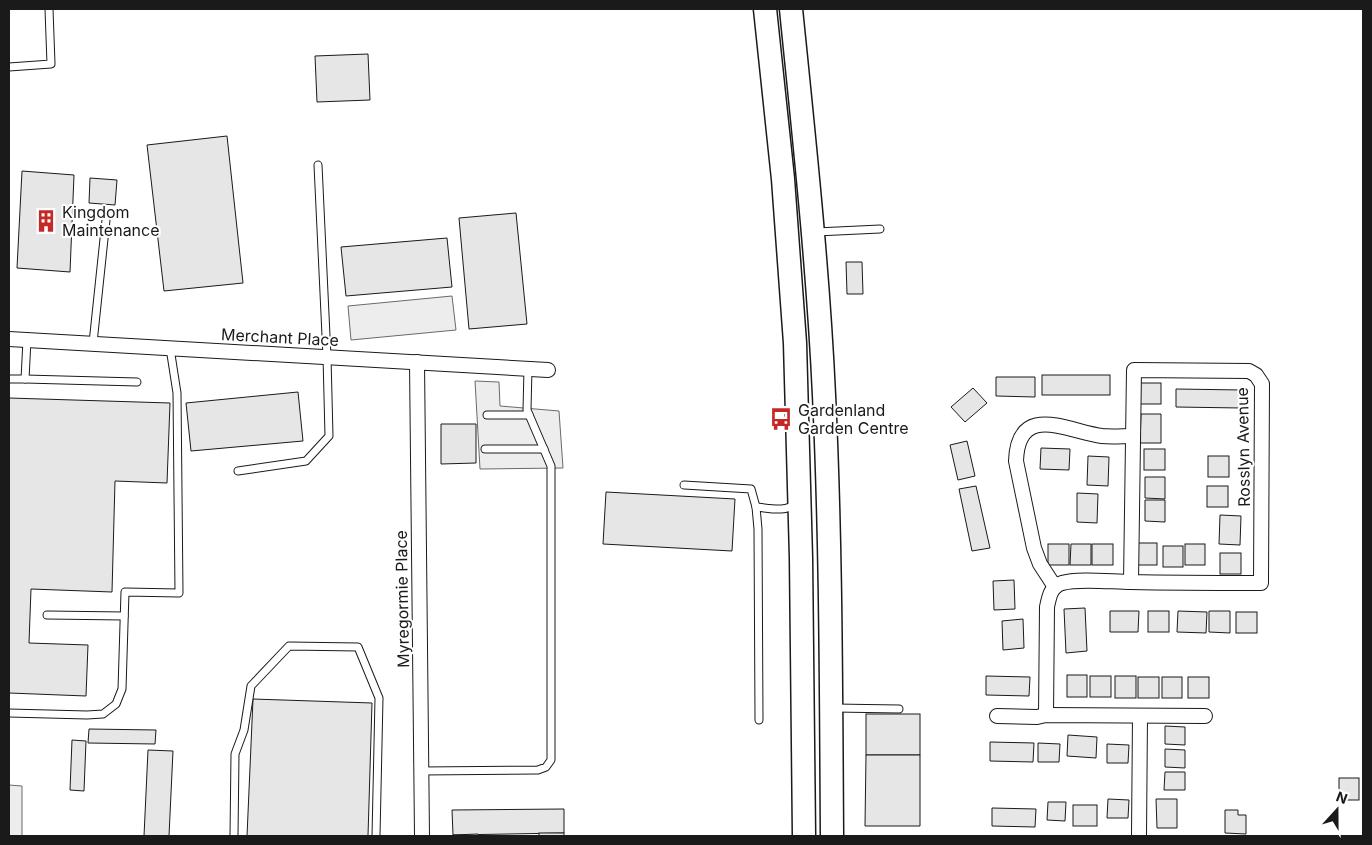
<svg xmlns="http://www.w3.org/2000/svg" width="1372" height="845" viewBox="0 0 1372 845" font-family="Inter,sans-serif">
  <rect width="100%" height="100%" fill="#fff"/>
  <!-- built -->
  <g fill="#ededed" stroke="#6a6a6a">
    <path d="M 452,296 L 456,330 L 351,340 L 348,306 Z"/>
    <path d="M 475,381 L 499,382 L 500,406 L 559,411 L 563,468 L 480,469 Z"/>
    <path d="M 9,785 L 22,786 L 22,836 L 9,836 Z"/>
  </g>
  <!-- building -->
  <g fill="#e6e6e6" stroke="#1a1a1a">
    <path d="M 368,54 L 370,100 L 317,102 L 315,56 Z"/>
    <path d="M 227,136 L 243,283 L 164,291 L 147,145 Z"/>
    <path d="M 22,171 L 74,175 L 70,272 L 17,268 Z"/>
    <path d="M 90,178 L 117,180 L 115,205 L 89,203 Z"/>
    <path d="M 516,213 L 527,324 L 469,329 L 459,218 Z"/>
    <path d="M 447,238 L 452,287 L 346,296 L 341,247 Z"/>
    <path d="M 846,262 L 862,262 L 863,294 L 847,294 Z"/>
    <rect x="1042" y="375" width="68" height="20"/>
    <path d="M 996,377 L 1035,377 L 1035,397 L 996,396 Z"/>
    <rect x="1140" y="383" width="21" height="21"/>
    <path d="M 973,388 L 987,403 L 965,422 L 951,407 Z"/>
    <path d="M 1176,389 L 1242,390 L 1241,408 L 1176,407 Z"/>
    <path d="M 298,392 L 303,441 L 191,451 L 186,403 Z"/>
    <path d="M 9,398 L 170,403 L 167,483 L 115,481 L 112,592 L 31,589 L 29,643 L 88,645 L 86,696 L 9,693 Z"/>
    <path d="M 1141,414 L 1161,414 L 1161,443 L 1140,443 Z"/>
    <path d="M 441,424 L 476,424 L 476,463 L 441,464 Z"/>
    <path d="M 967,441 L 975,476 L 958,480 L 950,445 Z"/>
    <path d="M 1041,448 L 1070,449 L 1069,470 L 1040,469 Z"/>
    <rect x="1144" y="449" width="21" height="21"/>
    <path d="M 1088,456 L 1109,457 L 1108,486 L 1087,485 Z"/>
    <rect x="1208" y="456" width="21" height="21"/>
    <path d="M 1145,477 L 1165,477 L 1165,499 L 1145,498 Z"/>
    <path d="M 976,486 L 990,548 L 972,551 L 959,489 Z"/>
    <rect x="1207" y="486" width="21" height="21"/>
    <path d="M 606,492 L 735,499 L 732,551 L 603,544 Z"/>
    <path d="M 1077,493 L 1098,494 L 1097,523 L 1077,522 Z"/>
    <path d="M 1145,500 L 1165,500 L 1165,522 L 1145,521 Z"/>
    <path d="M 1220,515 L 1241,516 L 1240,545 L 1219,544 Z"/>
    <rect x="1136" y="543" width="21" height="22"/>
    <rect x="1048" y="544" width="21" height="21"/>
    <path d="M 1071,544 L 1091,544 L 1091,565 L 1070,565 Z"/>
    <rect x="1092" y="544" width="21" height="21"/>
    <rect x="1185" y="544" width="20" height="21"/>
    <rect x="1163" y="546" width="20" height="21"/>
    <rect x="1220" y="553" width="21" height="21"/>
    <path d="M 1014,580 L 1015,609 L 994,610 L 993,581 Z"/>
    <path d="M 1085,608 L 1087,651 L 1066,653 L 1064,609 Z"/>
    <path d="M 1110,611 L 1139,611 L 1138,632 L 1110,632 Z"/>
    <rect x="1148" y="611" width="21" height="21"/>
    <path d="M 1178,611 L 1207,612 L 1206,633 L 1177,632 Z"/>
    <path d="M 1209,611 L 1230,611 L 1230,633 L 1209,632 Z"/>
    <rect x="1236" y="612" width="21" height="21"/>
    <path d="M 1023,619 L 1024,648 L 1003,650 L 1002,621 Z"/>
    <rect x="1067" y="675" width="20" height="22"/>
    <path d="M 986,676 L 1030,677 L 1029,696 L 986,695 Z"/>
    <rect x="1090" y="676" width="21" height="21"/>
    <rect x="1115" y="676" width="21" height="22"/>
    <rect x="1138" y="677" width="21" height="21"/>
    <rect x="1162" y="677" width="20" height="21"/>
    <rect x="1188" y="677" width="21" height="21"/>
    <path d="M 253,699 L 372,703 L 368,836 L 247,836 Z"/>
    <rect x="866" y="714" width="54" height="41"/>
    <path d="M 1165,726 L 1185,727 L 1185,745 L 1165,744 Z"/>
    <path d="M 89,729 L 156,730 L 155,744 L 88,743 Z"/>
    <path d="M 1068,735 L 1097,737 L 1096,758 L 1067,756 Z"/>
    <path d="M 72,740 L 86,741 L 84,791 L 70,790 Z"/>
    <path d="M 990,742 L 1034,743 L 1033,762 L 990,761 Z"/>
    <path d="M 1038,743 L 1060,744 L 1059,762 L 1038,762 Z"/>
    <path d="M 1107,744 L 1129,745 L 1128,763 L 1107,763 Z"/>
    <path d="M 1165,749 L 1185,750 L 1185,768 L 1165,767 Z"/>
    <path d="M 148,750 L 173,751 L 169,836 L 144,836 Z"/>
    <path d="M 866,755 L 920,755 L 920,826 L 865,826 Z"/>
    <path d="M 1165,772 L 1185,772 L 1185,790 L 1164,790 Z"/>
    <rect x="1339" y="778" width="20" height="22"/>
    <path d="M 1108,799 L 1129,800 L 1128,818 L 1107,818 Z"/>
    <path d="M 1156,799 L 1177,799 L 1177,828 L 1157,828 Z"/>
    <path d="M 1048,802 L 1066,802 L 1065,821 L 1047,820 Z"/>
    <rect x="1073" y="805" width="24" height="21"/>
    <path d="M 992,808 L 1036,809 L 1035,827 L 992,826 Z"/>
    <path d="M 564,809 L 564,833 L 453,835 L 452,810 Z"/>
    <path d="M 1225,810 L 1238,810 L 1238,815 L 1246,815 L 1246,834 L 1225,833 Z"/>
    <rect x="539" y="833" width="25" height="3"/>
    <path d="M 478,834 L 478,836 L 453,836 L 453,835 Z"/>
  </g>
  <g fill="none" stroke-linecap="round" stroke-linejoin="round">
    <defs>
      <g id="service">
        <path d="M 9,67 L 51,64 L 49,9"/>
        <path d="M 816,232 L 880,229"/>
        <path d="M 93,343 L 106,220"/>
        <path d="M 9,379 L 25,379 L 27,340"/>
        <path d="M 25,379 L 137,382"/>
        <path d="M 487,415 L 529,415"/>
        <path d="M 485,449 L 544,449"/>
        <path d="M 238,471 L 306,461 L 329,436 L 327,357 L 318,165"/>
        <path d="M 684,485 L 751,489 L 756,507 L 758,529 L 759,720"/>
        <path d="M 756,507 C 769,508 786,513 796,503"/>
        <path d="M 47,615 L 124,616"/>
        <path d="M 834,708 L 899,709"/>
        <path d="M 9,713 L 87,715 L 103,714 L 116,704 L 122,689 L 125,592 L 179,593 L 177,393 L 170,348"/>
        <path d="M 421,771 L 538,770 L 546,767 L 551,760 L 551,466 L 527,410 L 528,368"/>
        <path d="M 234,836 L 235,754 L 244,730 L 251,686 L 289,646 L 358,647 L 379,698 L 376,836"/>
      </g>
      <g id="minor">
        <path d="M 9,339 L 548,370"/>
        <path d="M 417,362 L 422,836"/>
        <path d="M 1055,587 L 1040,564 L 1034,548 L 1016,461 C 1018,402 1067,431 1102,436 C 1112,437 1123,436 1133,436"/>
        <path d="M 1046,715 L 1047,607 C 1049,597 1051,586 1062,583 C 1078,578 1113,582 1131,582 C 1174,583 1217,583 1261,583 L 1262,384 L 1256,375 L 1249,371 L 1134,370 L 1131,582"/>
        <path d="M 997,716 L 1037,717 L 1046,715 L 1205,716"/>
        <path d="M 1139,836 L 1140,716"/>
      </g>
      <g id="primary">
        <path d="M 765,9 L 783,179 L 795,343 L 801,558 L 804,836"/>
        <path d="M 791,9 C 804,137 818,266 824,395 C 831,542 831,689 832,836"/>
      </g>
    </defs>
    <!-- service casing -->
    <use href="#service" stroke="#1a1a1a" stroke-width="9"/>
    <!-- minor casing -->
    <use href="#minor" stroke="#1a1a1a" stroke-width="16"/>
    <!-- primary casing -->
    <use href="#primary" stroke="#1a1a1a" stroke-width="25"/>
    <!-- service -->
    <use href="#service" stroke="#fff" stroke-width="7"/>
    <!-- minor -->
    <use href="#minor" stroke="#fff" stroke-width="14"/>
    <!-- primary -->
    <use href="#primary" stroke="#fff" stroke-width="22"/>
  </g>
  <!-- icons -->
  <defs>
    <symbol id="building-bare" viewBox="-9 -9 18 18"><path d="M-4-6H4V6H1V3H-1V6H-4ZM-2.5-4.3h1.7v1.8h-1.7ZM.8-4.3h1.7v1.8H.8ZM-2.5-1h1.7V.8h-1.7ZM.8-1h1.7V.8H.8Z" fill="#c62828" stroke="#fff" stroke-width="2.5" paint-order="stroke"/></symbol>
    <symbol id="bus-bare" viewBox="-9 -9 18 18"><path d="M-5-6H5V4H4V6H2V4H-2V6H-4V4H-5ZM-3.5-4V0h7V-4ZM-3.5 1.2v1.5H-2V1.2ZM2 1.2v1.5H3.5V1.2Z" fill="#c62828" stroke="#fff" stroke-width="2.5" paint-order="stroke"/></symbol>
  </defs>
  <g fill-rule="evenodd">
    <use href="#building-bare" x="30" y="205" width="32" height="32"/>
    <use href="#bus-bare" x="765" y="403" width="32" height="32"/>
  </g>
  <g text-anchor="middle" stroke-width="4" stroke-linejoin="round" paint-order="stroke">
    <!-- poi labels -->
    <g font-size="16" fill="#1a1a1a" stroke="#fff" text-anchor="start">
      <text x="62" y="218">Kingdom<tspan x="62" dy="18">Maintenance</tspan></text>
      <text x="798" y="416">Gardenland<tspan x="798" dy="18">Garden Centre</tspan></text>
    </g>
    <!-- street labels -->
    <g font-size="16" fill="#1a1a1a" stroke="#fff">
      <text transform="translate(280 337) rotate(3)" y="6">Merchant Place</text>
      <text transform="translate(1243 447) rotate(-91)" y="6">Rosslyn Avenue</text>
      <text transform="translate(402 599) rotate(-91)" y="6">Myregormie Place</text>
    </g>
  </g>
  <!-- border -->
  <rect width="1372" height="845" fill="none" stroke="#1a1a1a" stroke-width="20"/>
  <!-- north arrow -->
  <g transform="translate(1337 810) rotate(21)" stroke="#ffffff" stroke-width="4" paint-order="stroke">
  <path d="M0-4L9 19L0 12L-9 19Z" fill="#1a1a1a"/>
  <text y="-8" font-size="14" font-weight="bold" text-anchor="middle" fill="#1a1a1a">N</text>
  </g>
</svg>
